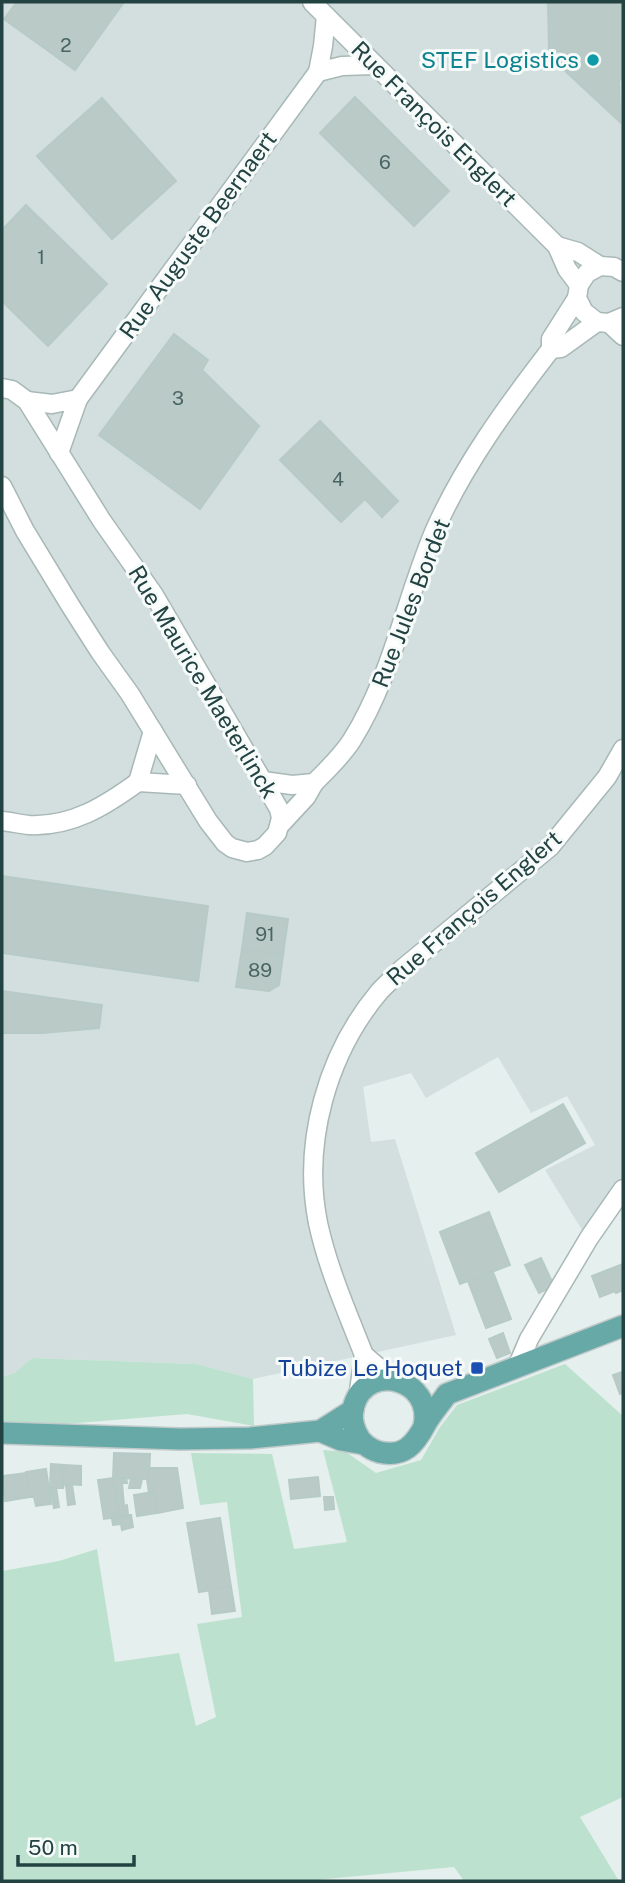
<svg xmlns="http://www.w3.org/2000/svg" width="625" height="1883" viewBox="0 0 625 1883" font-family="'Public Sans',sans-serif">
  <rect width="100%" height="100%" fill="#e5efed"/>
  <!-- built -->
  <path fill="#d3dfde" d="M 2,2 L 623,2 L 623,1178 L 585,1235 L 545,1170 L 595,1145 L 567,1096 L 531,1113 L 498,1057 L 426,1098 L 411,1073 L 363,1087 L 371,1142 L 395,1139 L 456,1335 L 253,1379 L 197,1364 L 32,1358 L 15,1374 L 2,1377 Z"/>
  <!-- green -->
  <g fill="#bce2cf">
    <path d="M 32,1358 L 197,1364 L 253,1379 L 254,1426 L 187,1414 L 41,1426 L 2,1425 L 2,1377 L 15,1373 Z"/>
    <path d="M 565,1364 L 623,1416 L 623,1797 L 580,1817 L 619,1881 L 464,1881 L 454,1867 L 305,1881 L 2,1881 L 2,1571 L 59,1561 L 97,1549 L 115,1662 L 179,1653 L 196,1726 L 216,1717 L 197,1624 L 242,1617 L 227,1502 L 200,1505 L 191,1453 L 272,1454 L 294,1549 L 347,1542 L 323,1450 L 346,1452 L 376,1473 L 421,1460 L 440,1427 L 457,1405 Z"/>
  </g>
  <!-- building -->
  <g fill="#bacbc7" stroke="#b6cac6" stroke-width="2">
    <path d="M 17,2 L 124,2 L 75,70 L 4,19 Z"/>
    <path d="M 548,2 L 623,2 L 623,79 L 619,80 L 620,122 L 562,68 L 562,51 L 549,52 Z"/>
    <path d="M 355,97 L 449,191 L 414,226 L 320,133 Z"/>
    <path d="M 102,98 L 176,181 L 112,239 L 37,156 Z"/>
    <path d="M 26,205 L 107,284 L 48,346 L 2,301 L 2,230 Z"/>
    <path d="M 174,334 L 208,360 L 202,370 L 259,426 L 200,509 L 99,435 Z"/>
    <path d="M 320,421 L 398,501 L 382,517 L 365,499 L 341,522 L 280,460 Z"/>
    <path d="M 2,876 L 208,906 L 198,981 L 2,953 Z"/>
    <path d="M 247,913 L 288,919 L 283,955 L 242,949 Z"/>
    <path d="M 242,949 L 283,955 L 279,985 L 269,991 L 236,987 Z"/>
    <path d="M 2,991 L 102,1005 L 99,1028 L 42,1033 L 2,1033 Z"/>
    <path d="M 563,1104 L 585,1143 L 499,1192 L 476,1153 Z"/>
    <path d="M 489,1212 L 510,1265 L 460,1284 L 440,1232 Z"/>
    <path d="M 541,1258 L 554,1286 L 539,1293 L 525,1265 Z"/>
    <path d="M 623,1264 L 623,1290 L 616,1293 L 615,1291 L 600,1297 L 592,1276 Z"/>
    <path d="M 493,1272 L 511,1319 L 486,1328 L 468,1281 Z"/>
    <path d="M 503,1333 L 510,1353 L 497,1358 L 489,1339 Z"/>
    <path d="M 622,1372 L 623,1372 L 623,1393 L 620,1394 L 613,1375 Z"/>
    <path d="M 114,1453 L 150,1454 L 149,1479 L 113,1478 Z"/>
    <path d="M 51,1464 L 64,1465 L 63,1488 L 50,1488 Z"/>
    <path d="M 64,1465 L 81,1466 L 81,1485 L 64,1484 L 63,1488 Z"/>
    <path d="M 149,1468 L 177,1468 L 183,1508 L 157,1513 L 154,1492 L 149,1493 L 147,1479 L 149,1479 Z"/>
    <path d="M 46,1469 L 51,1504 L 36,1506 L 34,1497 L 30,1497 L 26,1472 Z"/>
    <path d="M 26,1473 L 30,1497 L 5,1501 L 2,1476 Z"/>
    <path d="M 318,1477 L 320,1496 L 291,1499 L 289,1480 Z"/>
    <path d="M 113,1478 L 120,1517 L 104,1519 L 98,1480 Z"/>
    <path d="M 113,1478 L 126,1478 L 127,1483 L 122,1483 L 124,1506 L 127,1505 L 128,1515 L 120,1517 Z"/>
    <path d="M 131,1479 L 142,1479 L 140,1488 L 129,1488 Z"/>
    <path d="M 66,1485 L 72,1485 L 75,1504 L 68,1505 Z"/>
    <path d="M 50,1488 L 56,1488 L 59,1507 L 54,1508 Z"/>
    <path d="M 154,1492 L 157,1513 L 137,1516 L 134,1495 Z"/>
    <path d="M 324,1497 L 333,1497 L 334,1509 L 325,1510 Z"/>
    <path d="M 128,1515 L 131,1515 L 133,1527 L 122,1530 L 121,1524 L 113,1525 L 112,1518 Z"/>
    <path d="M 220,1518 L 231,1587 L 199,1592 L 187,1523 Z"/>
    <path d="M 231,1587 L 235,1611 L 212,1614 L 209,1590 Z"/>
  </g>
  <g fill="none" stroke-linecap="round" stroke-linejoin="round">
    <defs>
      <g id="minor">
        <path d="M 312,2 L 557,246"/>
        <path d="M 326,16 L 323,46 L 318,72 L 342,66 L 374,65"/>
        <path d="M 623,272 L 614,267 L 600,266 L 587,273 L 579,285 L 577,298 L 584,312 L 597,322 L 609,323 L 623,317"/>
        <path d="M 579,285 L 567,269 L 557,246 L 578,252 L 600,266"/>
        <path d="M 577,298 L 551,339 L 551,349 L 561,348 L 597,322"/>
        <path d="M 609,323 L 623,336"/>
        <path d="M 2,388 L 12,390 L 27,401 L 102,521 L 154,595 L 279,809 L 281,818 L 277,833 L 265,846 L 258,850 L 247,852 L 232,848 L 225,843 L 208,821 L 130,694 L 100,652 L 70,605 L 25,531 L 2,486"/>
        <path d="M 78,399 L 318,72"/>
        <path d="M 27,401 L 52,404 L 78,399 L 59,453"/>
        <path d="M 153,731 L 138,782 L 187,785"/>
        <path d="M 263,781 L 292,785 L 314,783 L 306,797 L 280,825"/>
        <path d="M 314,783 C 327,770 342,756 352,740 C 392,676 405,601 434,532 C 463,466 507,406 551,349"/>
        <path d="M 2,821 C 11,822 20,824 29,825 C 72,827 105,806 138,782"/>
        <path d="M 364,1355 C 347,1312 328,1269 318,1223 C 302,1143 327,1054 379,992 C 386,984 395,977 402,969 L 550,847 L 607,777 L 623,749"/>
        <path d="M 517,1367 L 529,1339 L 589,1238 L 623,1189"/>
        <path d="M 358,1398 L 364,1355 L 393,1380"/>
      </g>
      <g id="major">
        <path d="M 447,1394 L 623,1326"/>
        <path d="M 424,1426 C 434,1379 368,1361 354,1405 C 351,1414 352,1423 356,1432 C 360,1442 369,1449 379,1452 C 404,1458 415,1444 425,1425 C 431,1414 440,1404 447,1394"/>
        <path d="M 320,1431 L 341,1440 L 364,1444"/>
        <path d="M 2,1433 L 180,1439 L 250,1438 L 320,1431 L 353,1410"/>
      </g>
    </defs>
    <!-- minor casing -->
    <use href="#minor" stroke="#a7b8b6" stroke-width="21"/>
    <!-- major casing -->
    <use href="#major" stroke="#c1caca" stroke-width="24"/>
    <!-- minor -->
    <use href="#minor" stroke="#fff" stroke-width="18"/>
    <!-- major -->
    <use href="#major" stroke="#66a9a7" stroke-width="21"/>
  </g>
  <!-- markers -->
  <circle fill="#0f9aa8" stroke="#f6fbfa" stroke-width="2.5" cx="593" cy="60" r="7"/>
  <rect fill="#1a4fb4" stroke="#f6fbfa" stroke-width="2.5" x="470" y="1361" width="14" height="14" rx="3.5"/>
  <g text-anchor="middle" stroke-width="6" stroke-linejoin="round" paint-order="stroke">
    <!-- number labels -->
    <g font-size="19" fill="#486563">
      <text x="66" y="52">2</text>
      <text x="385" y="169">6</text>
      <text x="41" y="264">1</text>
      <text x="178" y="405">3</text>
      <text x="338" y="486">4</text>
      <text x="265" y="941">91</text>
      <text x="260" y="977">89</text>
    </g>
    <!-- culture labels -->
    <g font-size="23" fill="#0d838f" stroke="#f6fbfa" text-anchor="end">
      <text x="579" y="68">STEF Logistics</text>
    </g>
    <!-- street labels -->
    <g font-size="23" fill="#224342" stroke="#f6fbfa">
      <text transform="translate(434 124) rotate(45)" y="8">Rue François Englert</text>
      <text transform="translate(198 235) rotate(-54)" y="8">Rue Auguste Beernaert</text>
      <text transform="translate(411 603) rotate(-69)" y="8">Rue Jules Bordet</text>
      <text transform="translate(203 682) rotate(59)" y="8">Rue Maurice Maeterlinck</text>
      <text transform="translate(474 908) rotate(-41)" y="8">Rue François Englert</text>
    </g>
    <!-- transit labels -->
    <g font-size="23" fill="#164399" stroke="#f6fbfa" text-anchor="end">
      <text x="463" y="1376">Tubize Le Hoquet</text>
    </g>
  </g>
  <!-- border -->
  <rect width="625" height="1883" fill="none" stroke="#224342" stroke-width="7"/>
  <!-- scale -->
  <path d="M18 1855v10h116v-10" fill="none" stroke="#224342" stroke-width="3.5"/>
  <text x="28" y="1855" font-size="21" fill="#224342" stroke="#f6fbfa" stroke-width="5" paint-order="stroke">50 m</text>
</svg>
